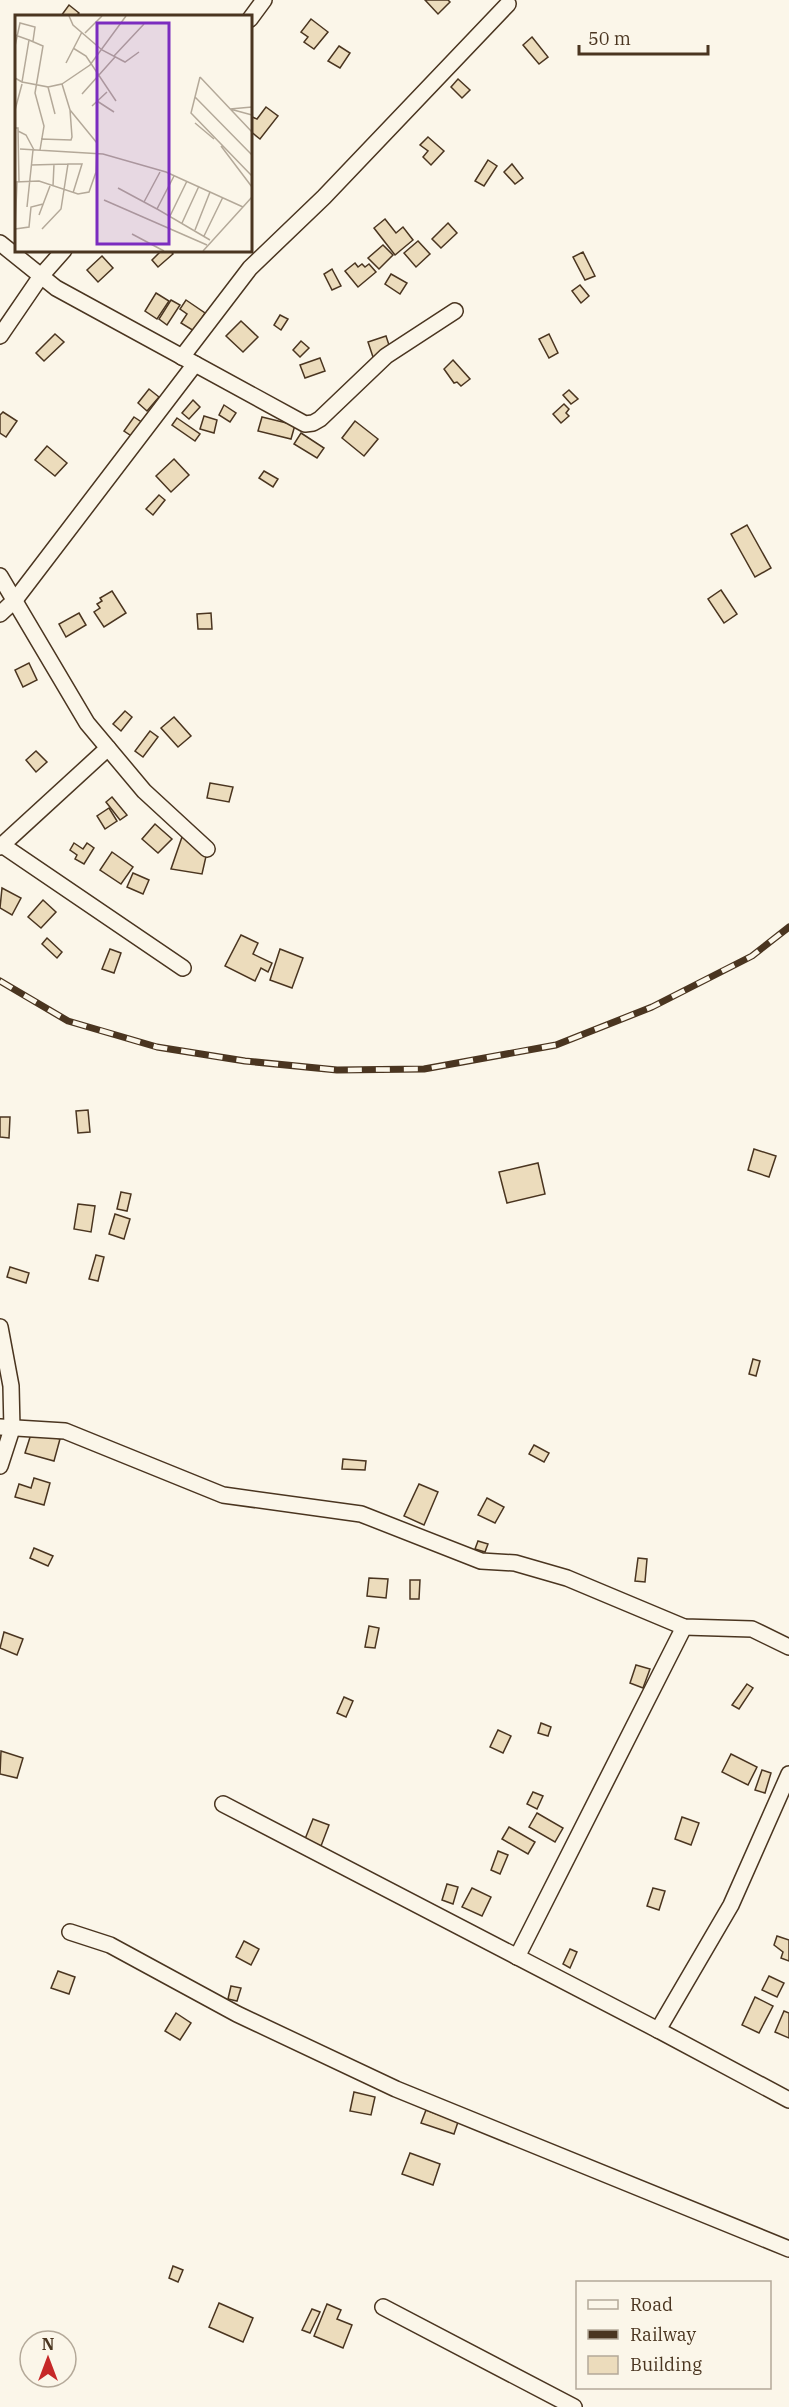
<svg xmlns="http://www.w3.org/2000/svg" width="789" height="2407" viewBox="0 0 789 2407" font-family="'IBM Plex Serif',serif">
  <rect width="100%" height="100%" fill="#fbf6e9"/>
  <!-- building -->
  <g fill="#ecdcbc" stroke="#4a3520" stroke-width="1.5">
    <path d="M 425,0 L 448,0 L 450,2 L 438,14 Z"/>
    <path d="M 69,5 L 79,13 L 76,16 L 61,16 Z"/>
    <path d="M 311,19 L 328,32 L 314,49 L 304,42 L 308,37 L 301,32 Z"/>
    <path d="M 532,37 L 548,57 L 539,64 L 523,45 Z"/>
    <path d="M 339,46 L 350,53 L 340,68 L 328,61 Z"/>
    <path d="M 458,79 L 470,90 L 462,98 L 451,87 Z"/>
    <path d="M 266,107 L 278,116 L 260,139 L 250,131 L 250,116 L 257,119 Z"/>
    <path d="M 428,137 L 444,151 L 431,165 L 423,157 L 428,151 L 420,145 Z"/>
    <path d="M 488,160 L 497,166 L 484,186 L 475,181 Z"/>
    <path d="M 512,164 L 523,178 L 515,184 L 504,172 Z"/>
    <path d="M 385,219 L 396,233 L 403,227 L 413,240 L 395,255 L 374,228 Z"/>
    <path d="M 448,223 L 457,233 L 441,248 L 432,239 Z"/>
    <path d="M 418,241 L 430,254 L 416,267 L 404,253 Z"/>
    <path d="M 383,245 L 393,255 L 379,269 L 368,258 Z"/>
    <path d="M 162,250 L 170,250 L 173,254 L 158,267 L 152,260 Z"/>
    <path d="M 583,252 L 595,276 L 585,280 L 573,257 Z"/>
    <path d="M 102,256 L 113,268 L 98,282 L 87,270 Z"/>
    <path d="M 355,263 L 358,267 L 362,264 L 365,267 L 369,264 L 376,272 L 358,287 L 345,271 Z"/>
    <path d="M 332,269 L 341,286 L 332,290 L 324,274 Z"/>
    <path d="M 391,274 L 407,283 L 400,294 L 385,284 Z"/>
    <path d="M 580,285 L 589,296 L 581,303 L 572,291 Z"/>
    <path d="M 156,293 L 169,301 L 157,319 L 145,311 Z"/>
    <path d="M 171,300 L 180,305 L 167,325 L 159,319 Z"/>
    <path d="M 186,300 L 205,313 L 194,331 L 181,323 L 187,314 L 180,309 Z"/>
    <path d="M 280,315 L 288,319 L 281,330 L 274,325 Z"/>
    <path d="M 241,321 L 258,337 L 243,352 L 226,336 Z"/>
    <path d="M 55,334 L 64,342 L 44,361 L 36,353 Z"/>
    <path d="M 549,334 L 558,353 L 549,358 L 539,339 Z"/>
    <path d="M 386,336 L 392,354 L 374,360 L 368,342 Z"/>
    <path d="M 301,341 L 309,348 L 300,357 L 293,350 Z"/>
    <path d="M 320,358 L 325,371 L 305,378 L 300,365 Z"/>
    <path d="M 453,360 L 470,379 L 461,386 L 457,382 L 454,383 L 444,369 Z"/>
    <path d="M 149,389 L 159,397 L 147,411 L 138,403 Z"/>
    <path d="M 569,390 L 578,399 L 571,404 L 563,395 Z"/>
    <path d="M 193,400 L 200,407 L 189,419 L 182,413 Z"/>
    <path d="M 564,404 L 569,409 L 566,413 L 569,416 L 561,423 L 553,414 Z"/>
    <path d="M 224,405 L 236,413 L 230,422 L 219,415 Z"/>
    <path d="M 3,412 L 17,421 L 6,437 L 0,433 L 0,415 Z"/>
    <path d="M 204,416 L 217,420 L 214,433 L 200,429 Z"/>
    <path d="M 134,417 L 143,423 L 133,437 L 124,431 Z"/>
    <path d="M 262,417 L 295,425 L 291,439 L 258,431 Z"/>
    <path d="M 177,418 L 200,434 L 195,441 L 172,425 Z"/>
    <path d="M 355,421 L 378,439 L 364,456 L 342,438 Z"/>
    <path d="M 301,433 L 324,448 L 317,458 L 294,444 Z"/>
    <path d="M 47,446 L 67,463 L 55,476 L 35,460 Z"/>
    <path d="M 174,459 L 189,475 L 171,492 L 156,476 Z"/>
    <path d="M 264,471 L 278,479 L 273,487 L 259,478 Z"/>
    <path d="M 159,495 L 165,500 L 153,515 L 146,509 Z"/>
    <path d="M 747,525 L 771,568 L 755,577 L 731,534 Z"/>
    <path d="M 721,590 L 737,614 L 724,623 L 708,599 Z"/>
    <path d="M 112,591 L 126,613 L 104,627 L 94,612 L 100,608 L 97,604 L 102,601 L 100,598 Z"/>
    <path d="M 79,613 L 86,625 L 66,637 L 59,624 Z"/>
    <path d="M 211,613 L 212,629 L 198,629 L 197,614 Z"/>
    <path d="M 29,663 L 37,680 L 23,687 L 15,670 Z"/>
    <path d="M 125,711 L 132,717 L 121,731 L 113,724 Z"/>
    <path d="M 174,717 L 191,736 L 178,747 L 161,728 Z"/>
    <path d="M 150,731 L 158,737 L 143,757 L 135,751 Z"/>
    <path d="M 36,751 L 47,762 L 36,772 L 26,760 Z"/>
    <path d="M 210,783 L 233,787 L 229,802 L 207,798 Z"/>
    <path d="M 112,797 L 127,815 L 120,820 L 106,802 Z"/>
    <path d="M 109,808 L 117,821 L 105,829 L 97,816 Z"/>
    <path d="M 155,824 L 172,839 L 158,853 L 142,839 Z"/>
    <path d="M 182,837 L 196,842 L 207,852 L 202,874 L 171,869 Z"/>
    <path d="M 74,843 L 83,849 L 87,843 L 94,848 L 84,864 L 75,859 L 77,855 L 70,850 Z"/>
    <path d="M 112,852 L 133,867 L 121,884 L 100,870 Z"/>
    <path d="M 133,873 L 149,880 L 143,894 L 127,887 Z"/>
    <path d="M 2,888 L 21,898 L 12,915 L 0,908 Z"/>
    <path d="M 43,900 L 56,912 L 41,928 L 28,917 Z"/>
    <path d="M 241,935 L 258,943 L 253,954 L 272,963 L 268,972 L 261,968 L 255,981 L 225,966 Z"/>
    <path d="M 47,938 L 62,952 L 57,958 L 42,944 Z"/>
    <path d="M 110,949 L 121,953 L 114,973 L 102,969 Z"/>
    <path d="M 280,949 L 303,958 L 292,988 L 270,980 Z"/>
    <path d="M 88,1110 L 90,1132 L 78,1133 L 76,1111 Z"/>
    <path d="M 0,1117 L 10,1117 L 9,1138 L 0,1137 Z"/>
    <path d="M 754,1149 L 776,1156 L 769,1177 L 748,1170 Z"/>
    <path d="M 538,1163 L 545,1194 L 507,1203 L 499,1172 Z"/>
    <path d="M 121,1192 L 131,1194 L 127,1211 L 117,1209 Z"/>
    <path d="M 78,1204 L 95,1206 L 91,1232 L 74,1229 Z"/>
    <path d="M 115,1214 L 130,1219 L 124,1239 L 109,1234 Z"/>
    <path d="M 96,1255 L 104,1257 L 98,1281 L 89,1279 Z"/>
    <path d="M 10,1267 L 29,1273 L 26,1283 L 7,1277 Z"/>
    <path d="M 753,1359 L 760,1361 L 756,1376 L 749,1374 Z"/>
    <path d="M 32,1431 L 60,1439 L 54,1461 L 25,1453 Z"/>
    <path d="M 534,1445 L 549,1453 L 544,1462 L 529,1454 Z"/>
    <path d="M 343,1459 L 366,1461 L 365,1470 L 342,1469 Z"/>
    <path d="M 34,1478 L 50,1483 L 44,1505 L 15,1497 L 19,1484 L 31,1488 Z"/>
    <path d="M 419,1484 L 438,1492 L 424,1525 L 404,1516 Z"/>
    <path d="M 487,1498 L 504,1507 L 495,1523 L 478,1515 Z"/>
    <path d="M 478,1541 L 488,1544 L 485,1552 L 475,1549 Z"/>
    <path d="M 34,1548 L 53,1556 L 48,1566 L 30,1558 Z"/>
    <path d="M 638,1558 L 647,1559 L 645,1582 L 635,1581 Z"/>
    <path d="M 369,1578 L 388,1579 L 386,1598 L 367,1596 Z"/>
    <path d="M 410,1580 L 420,1580 L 419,1599 L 410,1599 Z"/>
    <path d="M 369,1626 L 379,1628 L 375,1648 L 365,1647 Z"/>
    <path d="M 4,1632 L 23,1639 L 17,1655 L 0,1648 Z"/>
    <path d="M 636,1665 L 650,1669 L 643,1688 L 630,1683 Z"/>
    <path d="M 747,1684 L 753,1688 L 739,1709 L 732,1705 Z"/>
    <path d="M 344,1697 L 353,1701 L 346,1717 L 337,1713 Z"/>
    <path d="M 541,1723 L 551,1727 L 548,1736 L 538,1733 Z"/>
    <path d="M 498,1730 L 511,1736 L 503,1753 L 490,1747 Z"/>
    <path d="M 1,1751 L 23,1758 L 17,1778 L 0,1774 Z"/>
    <path d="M 731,1754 L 757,1767 L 748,1785 L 722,1772 Z"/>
    <path d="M 762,1770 L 771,1773 L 765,1793 L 755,1790 Z"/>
    <path d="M 533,1792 L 543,1796 L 537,1809 L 527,1804 Z"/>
    <path d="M 537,1813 L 563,1828 L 555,1842 L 529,1827 Z"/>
    <path d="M 682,1817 L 699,1823 L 691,1845 L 675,1839 Z"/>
    <path d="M 313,1819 L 329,1825 L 321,1846 L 305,1839 Z"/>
    <path d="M 509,1827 L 535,1842 L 528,1854 L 502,1839 Z"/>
    <path d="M 498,1851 L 508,1855 L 500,1874 L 491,1870 Z"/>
    <path d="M 447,1884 L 458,1887 L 453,1904 L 442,1900 Z"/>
    <path d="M 472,1888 L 491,1897 L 482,1916 L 462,1907 Z"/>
    <path d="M 653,1888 L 665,1891 L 659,1910 L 647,1906 Z"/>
    <path d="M 777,1936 L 789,1940 L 789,1961 L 781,1958 L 783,1952 L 774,1945 Z"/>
    <path d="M 244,1941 L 259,1949 L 251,1965 L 236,1957 Z"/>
    <path d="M 570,1949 L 577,1952 L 570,1968 L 563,1964 Z"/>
    <path d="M 58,1971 L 75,1977 L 69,1994 L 51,1988 Z"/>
    <path d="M 769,1976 L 784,1983 L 777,1997 L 762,1990 Z"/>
    <path d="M 231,1986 L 241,1988 L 237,2001 L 228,1999 Z"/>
    <path d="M 755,1997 L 773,2006 L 759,2033 L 742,2025 Z"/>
    <path d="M 784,2011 L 789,2013 L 789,2038 L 775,2032 Z"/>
    <path d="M 176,2013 L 191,2023 L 180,2040 L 165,2031 Z"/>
    <path d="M 354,2092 L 375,2097 L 371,2115 L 350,2111 Z"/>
    <path d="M 426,2110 L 458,2122 L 454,2134 L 421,2123 Z"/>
    <path d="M 410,2153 L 440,2164 L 433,2185 L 402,2174 Z"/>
    <path d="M 173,2266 L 183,2270 L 178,2282 L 169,2278 Z"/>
    <path d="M 219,2303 L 253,2318 L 243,2342 L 209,2327 Z"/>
    <path d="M 327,2304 L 341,2310 L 337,2319 L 352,2325 L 343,2348 L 314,2336 Z"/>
    <path d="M 312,2309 L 320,2312 L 310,2333 L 302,2330 Z"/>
  </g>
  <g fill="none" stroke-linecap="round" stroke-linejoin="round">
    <defs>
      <g id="street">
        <path d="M 250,19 L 264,0"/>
        <path d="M 0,243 L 56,288 L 305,424 L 313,423 L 320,419 L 386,356 L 455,311"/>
        <path d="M 0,336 L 41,276 L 64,250"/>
        <path d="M 182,357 L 250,268 L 324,197 L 508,4"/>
        <path d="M 0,576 L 87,723 L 144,791 L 207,849"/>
        <path d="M 0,614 L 15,600 L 195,364"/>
        <path d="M 2,845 L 183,968"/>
        <path d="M 0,847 L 108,748"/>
        <path d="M 0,1327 L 11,1386 L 12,1429 L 0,1466"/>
        <path d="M 0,1427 L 65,1431 L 223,1495 L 361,1514 L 481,1561 L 515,1563 L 567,1578 L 684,1627 L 752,1629 L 789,1647"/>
        <path d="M 789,1774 L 731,1905 L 658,2030 L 789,2100"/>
        <path d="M 223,1804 L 658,2030"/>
        <path d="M 70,1932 L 110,1945 L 237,2014 L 396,2089 L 789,2249"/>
        <path d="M 517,1957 L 684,1627"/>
        <path d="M 383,2307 L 574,2407"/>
      </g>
    </defs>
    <!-- street casing -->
    <use href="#street" stroke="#4a3520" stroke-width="18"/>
    <!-- street -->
    <use href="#street" stroke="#fbf6e9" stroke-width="15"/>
    <defs>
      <path id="rail" d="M 0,981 L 68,1021 L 157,1047 L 245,1061 L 337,1070 L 424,1069 L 556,1045 L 652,1007 L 752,956 L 789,927"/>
    </defs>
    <!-- rail casing -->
    <use href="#rail" stroke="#4a3520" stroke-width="7"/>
    <!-- rail -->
    <use href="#rail" stroke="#fbf6e9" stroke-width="4.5" stroke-dasharray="14" stroke-linecap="butt"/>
  </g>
  <!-- overview -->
  <g transform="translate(15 15)">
    <rect width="237" height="237" fill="#fbf6e9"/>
    <path fill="none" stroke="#b4a999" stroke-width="1.5" d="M 54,1 L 58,10 L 87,35 L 110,47 L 124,37M 70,18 L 87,1M 0,20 L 14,25 L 7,67 L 0,63M 14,25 L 28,31 L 20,78 L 29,111 L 25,135M 0,31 L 5,8 L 20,12 L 18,26M 58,33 L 71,41 L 101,86M 99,41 L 129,9M 51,48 L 67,17M 185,62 L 176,98 L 237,161M 185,62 L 237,117M 7,67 L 33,72 L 40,99M 47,69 L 75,50 L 111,1M 67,79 L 100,42M 180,82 L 237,140M 82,86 L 99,97M 77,91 L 92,77M 237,92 L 215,94 L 237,100M 0,95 L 7,69M 180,108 L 199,124M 0,113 L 3,113 L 4,167M 3,116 L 11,120 L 19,135M 26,124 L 56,125 L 57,122 L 55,95 L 47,69 L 33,72M 206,131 L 237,172M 5,134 L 88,139 L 151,157 L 228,192M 16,150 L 53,149M 159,161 L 142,194 L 195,225M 0,167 L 24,166 L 63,179 L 74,177 L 81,157 L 82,128 L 55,95M 38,171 L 39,149M 103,173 L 142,194M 89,185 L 192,230M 129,187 L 145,157M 12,192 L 18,135M 24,200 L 35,171M 155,201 L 172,166M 167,208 L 184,171M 0,214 L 14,212 L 16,192 L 28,189M 27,214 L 46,194 L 53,149 L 67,149 L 58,178M 180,215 L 195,177M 0,216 L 2,167M 117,219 L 149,236M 189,221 L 208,182M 188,236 L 237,182"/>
    <path fill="#7b2cbf" fill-opacity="0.15" stroke="#7b2cbf" stroke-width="3" d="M 82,8 L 154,8 L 154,229 L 82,229 Z"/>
    <rect width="237" height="237" fill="none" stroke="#4a3520" stroke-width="3"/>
  </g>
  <!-- legend -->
  <rect x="576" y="2281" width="195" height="108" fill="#fbf6e9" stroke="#b4a999" stroke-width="1.5"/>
  <rect x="588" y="2300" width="30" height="9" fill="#fbf6e9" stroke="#b4a999" stroke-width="1.5"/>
  <text x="630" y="2311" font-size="18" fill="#4a3520">Road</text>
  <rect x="588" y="2330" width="30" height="9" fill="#4a3520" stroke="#b4a999" stroke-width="1.5"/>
  <text x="630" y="2341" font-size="18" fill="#4a3520">Railway</text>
  <rect x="588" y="2356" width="30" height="18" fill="#ecdcbc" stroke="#b4a999" stroke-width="1.5"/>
  <text x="630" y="2371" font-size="18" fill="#4a3520">Building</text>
  <!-- north arrow -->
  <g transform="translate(48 2359)"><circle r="28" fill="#fbf6e9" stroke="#b4a999" stroke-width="1.5"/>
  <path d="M0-4.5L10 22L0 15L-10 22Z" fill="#c62828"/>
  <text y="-9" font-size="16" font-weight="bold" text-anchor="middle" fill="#4a3520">N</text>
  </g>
  <!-- scale -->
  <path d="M579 45v9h129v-9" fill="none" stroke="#4a3520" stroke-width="3"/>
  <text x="588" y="45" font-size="18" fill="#4a3520" stroke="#fbf6e9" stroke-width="4.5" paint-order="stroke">50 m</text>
</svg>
